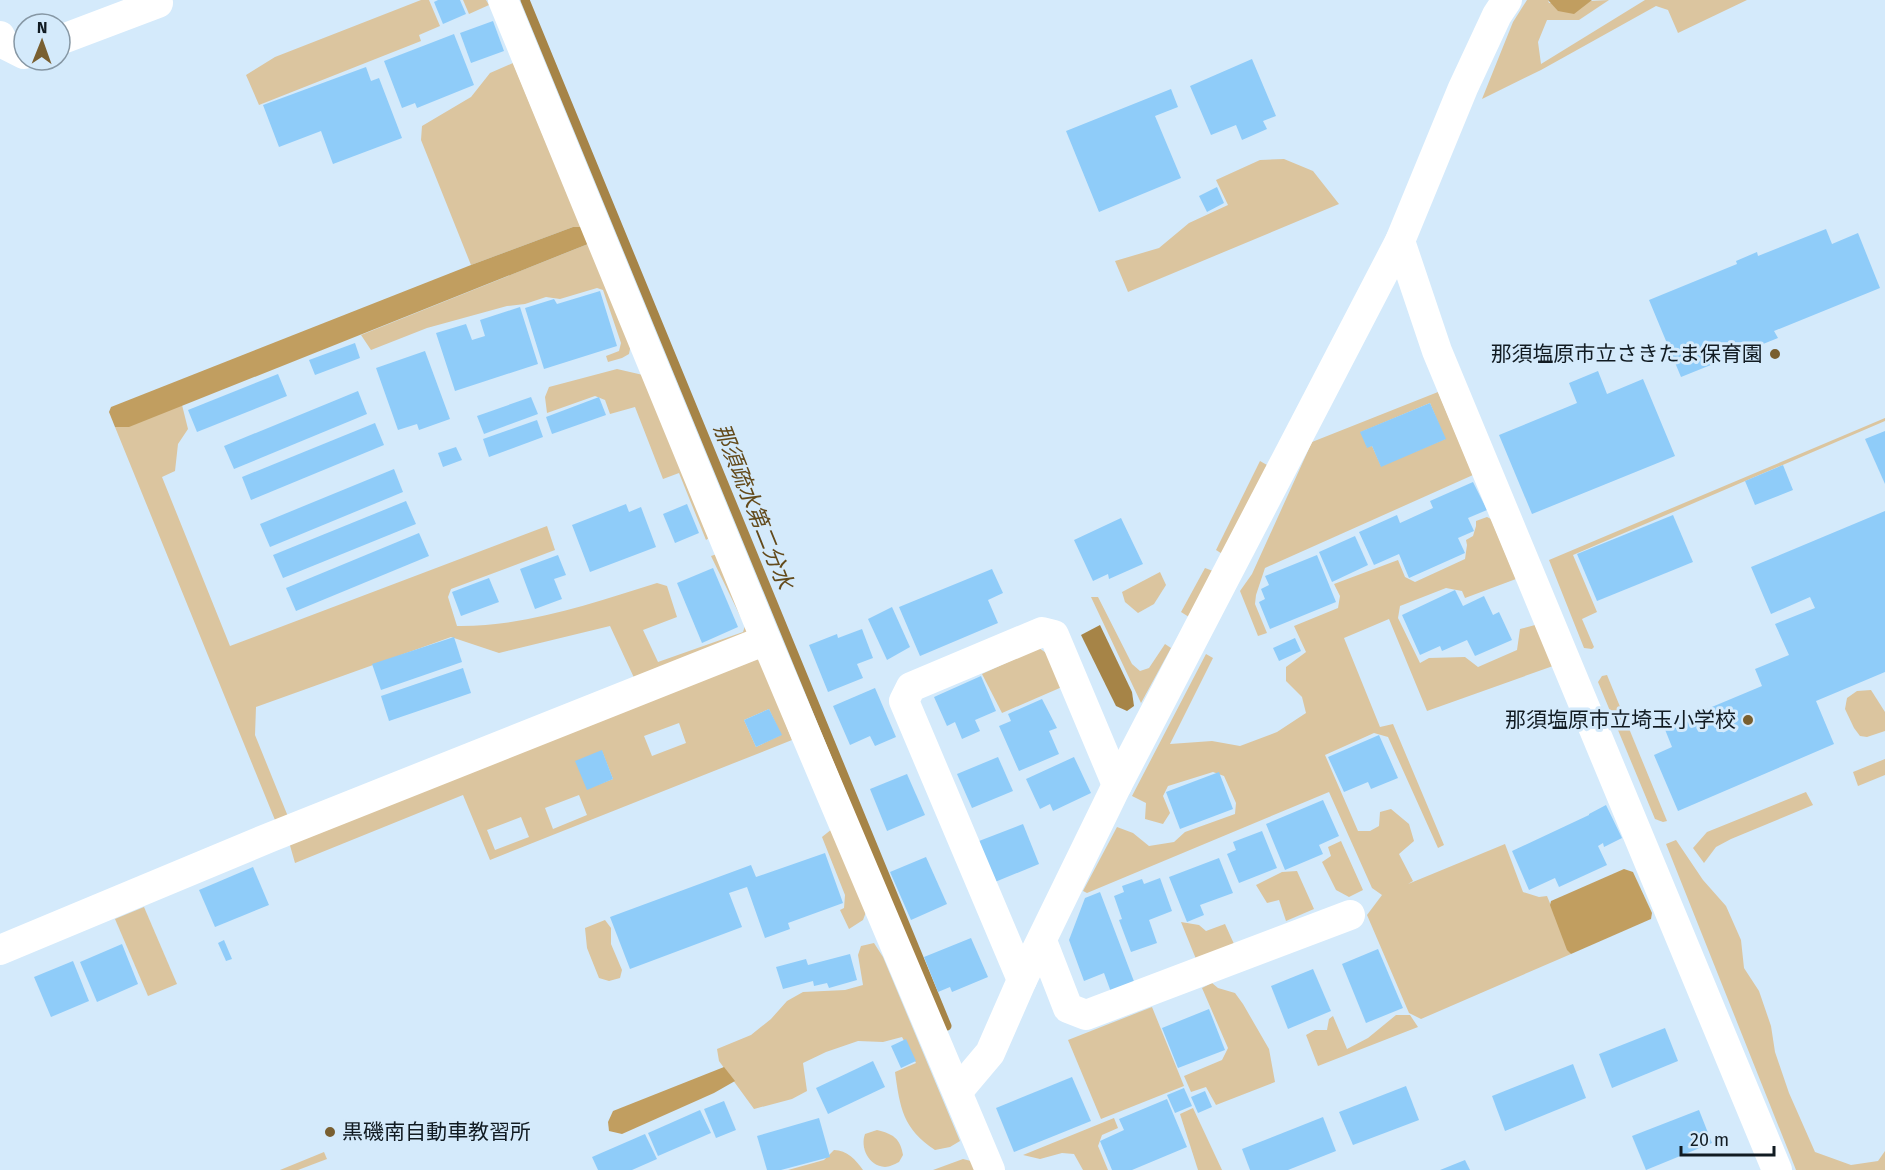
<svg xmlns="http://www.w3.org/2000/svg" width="1885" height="1170" viewBox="0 0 1885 1170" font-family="'Fira Sans','Noto Sans JP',sans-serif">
  <rect width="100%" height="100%" fill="#d4eafb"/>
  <!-- green -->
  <g fill="#dbc59f" fill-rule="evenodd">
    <path d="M 421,0 L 429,0 L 440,26 L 419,35 L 421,41 L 259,105 L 246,75 L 275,57 Z"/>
    <path d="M 463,0 L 486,0 L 489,5 L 469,14 Z"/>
    <path d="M 1527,0 L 1548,0 L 1549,3 L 1609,0 L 1579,20 L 1547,20 L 1538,42 L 1541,64 L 1645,0 L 1747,0 L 1678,33 L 1668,10 L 1656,6 L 1541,70 L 1482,99 L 1513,22 Z"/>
    <path d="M 513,63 L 581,227 L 573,227 L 471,265 L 421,140 L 422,126 L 471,97 L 490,73 Z"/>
    <path d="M 1284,159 L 1313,171 L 1339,204 L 1128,292 L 1115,261 L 1159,248 L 1189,223 L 1228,205 L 1216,180 L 1260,160 Z"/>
    <path d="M 588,244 L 631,344 L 629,354 L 622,358 L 608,362 L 606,356 L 619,351 L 621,343 L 603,290 L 597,288 L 560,299 L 546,297 L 525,304 L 507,306 L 427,328 L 371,350 L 361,335 Z"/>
    <path d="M 617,369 L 643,375 L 710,537 L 706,540 L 679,473 L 663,479 L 635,407 L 610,414 L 605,400 L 595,396 L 547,413 L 545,397 L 549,387 Z"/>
    <path d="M 1438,392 L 1473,475 L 1265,568 L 1256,595 L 1255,604 L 1267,633 L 1258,636 L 1240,591 L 1252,574 L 1312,442 ZM 1430,403 L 1445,439 L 1381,466 L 1372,446 L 1367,447 L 1361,432 Z"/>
    <path d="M 182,405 L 188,429 L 178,444 L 175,471 L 162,477 L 230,646 L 547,526 L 555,550 L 451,589 L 448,597 L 457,626 C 525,627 592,603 657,583 L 667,586 L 677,617 L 643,630 L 658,662 L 743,632 L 745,626 L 711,556 L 717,554 L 750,631 L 636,682 L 610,626 L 499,653 L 451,637 L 256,707 L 255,735 L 289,819 L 277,825 L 115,427 L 129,426 Z"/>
    <path d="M 1885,418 L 1885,421 L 1573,555 L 1597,612 L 1582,619 L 1594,647 L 1592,649 L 1584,648 L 1549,560 Z"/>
    <path d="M 1260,461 L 1267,465 L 1224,555 L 1216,550 Z"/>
    <path d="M 1487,517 L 1491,519 L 1516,579 L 1465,598 L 1462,591 L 1446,588 L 1400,606 L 1398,618 L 1420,663 L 1429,658 L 1465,657 L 1478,667 L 1517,650 L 1520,629 L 1535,625 L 1553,666 L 1427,711 L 1389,619 L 1344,638 L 1380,727 L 1393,724 L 1444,845 L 1438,848 L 1388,737 L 1374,733 L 1325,755 L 1358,831 L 1370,831 L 1379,826 L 1380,812 L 1391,809 L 1409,824 L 1414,841 L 1399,854 L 1413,881 L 1408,884 L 1505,844 L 1523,892 L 1539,897 L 1547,896 L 1571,954 L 1421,1019 L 1409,1013 L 1367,915 L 1382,895 L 1372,888 L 1329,792 L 1087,893 L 1083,891 L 1117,827 L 1133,833 L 1149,846 L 1174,842 L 1185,832 L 1235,814 L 1236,803 L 1224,776 L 1213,772 L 1168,786 L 1163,796 L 1170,813 L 1163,824 L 1145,819 L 1146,803 L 1132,796 L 1206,654 L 1213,658 L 1170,744 L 1212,741 L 1240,746 L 1277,732 L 1306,713 L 1302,697 L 1286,681 L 1286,667 L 1306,652 L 1294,626 L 1338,608 L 1340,596 L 1334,584 L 1398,560 L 1405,577 L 1415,582 L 1465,559 L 1467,545 L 1466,540 L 1473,536 L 1476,526 L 1476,521 Z"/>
    <path d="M 1205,568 L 1213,571 L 1189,617 L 1181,612 Z"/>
    <path d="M 1160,572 L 1166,585 L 1154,604 L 1138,613 L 1125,602 L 1122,592 Z"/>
    <path d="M 1091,597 L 1098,597 L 1132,664 L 1140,671 L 1149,668 L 1165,644 L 1171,648 L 1141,703 Z"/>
    <path d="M 1039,648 L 1049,655 L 1062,687 L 1002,713 L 982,674 Z"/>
    <path d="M 747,657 L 761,660 L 792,740 L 490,860 L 463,795 L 295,863 L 289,842 ZM 769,709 L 781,735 L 756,747 L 744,720 ZM 679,723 L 686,743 L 652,756 L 644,736 ZM 602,751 L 613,779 L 587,789 ZM 579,795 L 587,815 L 553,829 L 545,808 ZM 521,817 L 529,837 L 495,850 L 487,830 Z"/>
    <path d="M 1607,675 L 1667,821 L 1663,822 L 1655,819 L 1598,682 L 1602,676 Z"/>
    <path d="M 1871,690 L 1885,712 L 1885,731 L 1867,737 L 1860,736 L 1854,728 L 1845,709 L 1847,698 L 1857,691 Z"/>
    <path d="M 1885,759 L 1885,775 L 1858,786 L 1853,772 Z"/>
    <path d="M 1806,792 L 1813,805 L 1731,839 L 1716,847 L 1704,863 L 1693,848 L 1707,832 Z"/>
    <path d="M 832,829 L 866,912 L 863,920 L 849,929 L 840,910 L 844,908 L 845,895 L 822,837 Z"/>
    <path d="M 1676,840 L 1703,880 L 1726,906 L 1741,940 L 1744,968 L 1759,991 L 1771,1026 L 1775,1052 L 1789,1093 L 1815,1152 L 1851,1165 L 1878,1161 L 1885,1151 L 1885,1170 L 1796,1170 L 1666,844 Z"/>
    <path d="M 1341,841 L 1363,890 L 1349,897 L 1336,890 L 1322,862 L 1331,856 L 1328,847 Z"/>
    <path d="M 1297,871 L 1314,909 L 1286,921 L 1279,900 L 1267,903 L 1256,885 L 1282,872 Z"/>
    <path d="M 144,907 L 177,984 L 148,996 L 115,919 Z"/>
    <path d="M 605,920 L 611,928 L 611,944 L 622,970 L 620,978 L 609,981 L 599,978 L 587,948 L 585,928 Z"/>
    <path d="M 1181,922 L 1199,925 L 1206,931 L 1225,924 L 1234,944 L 1196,959 Z"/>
    <path d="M 874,943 L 883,957 L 960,1141 L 950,1147 L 935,1150 C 903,1129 900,1108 895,1072 L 916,1063 L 902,1037 L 883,1042 L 858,1041 L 826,1052 L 803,1063 L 807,1091 L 792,1099 L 754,1109 L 719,1061 L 717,1049 L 751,1035 L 771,1019 L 787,1001 L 803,992 L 845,990 L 863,985 L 858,955 L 861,946 Z"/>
    <path d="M 1212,983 L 1218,988 L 1235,993 L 1243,1004 L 1269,1049 L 1275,1082 L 1216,1105 L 1206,1087 L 1191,1092 L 1184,1076 L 1222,1060 L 1228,1048 L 1202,988 Z"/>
    <path d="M 1152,1007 L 1184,1086 L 1101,1119 L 1068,1040 Z"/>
    <path d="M 1396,1015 L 1410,1015 L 1418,1027 L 1318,1066 L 1306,1035 L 1315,1030 L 1327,1030 L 1329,1019 L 1333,1016 L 1347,1049 L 1368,1038 Z"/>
    <path d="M 1193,1108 L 1222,1170 L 1198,1170 L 1180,1114 Z"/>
    <path d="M 1114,1118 L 1118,1128 L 1102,1135 L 1098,1146 L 1108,1170 L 1083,1170 L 1074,1154 L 1062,1153 L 1040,1159 L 1023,1155 Z"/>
    <path d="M 877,1130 C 893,1134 900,1138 903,1155 L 899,1162 C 895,1164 889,1167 885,1167 C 868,1166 860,1147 865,1134 Z"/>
    <path d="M 834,1150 C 847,1150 856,1160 863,1170 L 788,1170 L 824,1160 Z"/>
    <path d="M 324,1152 L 327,1159 L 298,1170 L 280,1170 Z"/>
    <path d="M 963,1159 L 971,1161 L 975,1170 L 933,1170 Z"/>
  </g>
  <!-- forest -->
  <g fill="#c19e60">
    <path d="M 1548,0 L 1592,0 L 1574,14 L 1558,11 Z"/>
    <path d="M 573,227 L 581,227 L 588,244 L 129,427 L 115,427 L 109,412 L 111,407 L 471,265 Z"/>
    <path d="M 1624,869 L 1633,872 L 1652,913 L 1651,919 L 1571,954 L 1567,950 L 1550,905 L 1551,901 Z"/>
    <path d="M 724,1067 L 735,1081 L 714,1093 L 622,1134 L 609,1131 L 608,1122 L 613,1111 Z"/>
  </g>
  <!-- water -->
  <path fill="#a68447" d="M 1100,625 L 1132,692 L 1134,706 L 1127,711 L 1116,706 L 1081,635 Z"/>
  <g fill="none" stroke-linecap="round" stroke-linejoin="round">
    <!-- stream -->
    <path stroke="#a68447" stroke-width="9" d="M 525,0 L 947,1026"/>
  </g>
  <!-- building -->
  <g fill="#8fccf9">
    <path d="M 438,0 L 460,0 L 466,14 L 443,24 L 434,2 Z"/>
    <path d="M 493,21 L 504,51 L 471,63 L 460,33 Z"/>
    <path d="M 454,34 L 474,85 L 417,108 L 415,103 L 402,108 L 384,61 Z"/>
    <path d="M 1252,59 L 1276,116 L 1263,121 L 1267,129 L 1242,140 L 1236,125 L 1211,135 L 1190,86 Z"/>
    <path d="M 366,67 L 371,81 L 379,78 L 402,138 L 333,164 L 321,131 L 279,147 L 263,105 Z"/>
    <path d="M 1171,89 L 1178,107 L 1155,116 L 1181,178 L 1099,212 L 1066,131 Z"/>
    <path d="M 1217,187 L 1224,203 L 1207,212 L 1199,196 Z"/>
    <path d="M 1826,229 L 1832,244 L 1858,233 L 1880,288 L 1774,331 L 1778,338 L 1681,377 L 1649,300 L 1737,264 L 1736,261 L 1757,252 L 1758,256 Z"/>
    <path d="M 600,291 L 617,346 L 544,369 L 525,308 L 554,299 L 557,304 Z"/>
    <path d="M 520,307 L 538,364 L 455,391 L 436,333 L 466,324 L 472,340 L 485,336 L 480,320 Z"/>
    <path d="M 355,343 L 360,358 L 315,375 L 309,360 Z"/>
    <path d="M 425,351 L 450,419 L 419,430 L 417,424 L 398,430 L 376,368 Z"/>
    <path d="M 1598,371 L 1607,394 L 1643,379 L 1675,456 L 1532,514 L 1499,435 L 1577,403 L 1569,383 Z"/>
    <path d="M 278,374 L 287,396 L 197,432 L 188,410 Z"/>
    <path d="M 358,391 L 367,414 L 234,469 L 224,446 Z"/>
    <path d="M 531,397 L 538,414 L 484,434 L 477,416 Z"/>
    <path d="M 599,397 L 606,415 L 552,434 L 546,417 Z"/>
    <path d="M 1430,403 L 1446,439 L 1381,467 L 1372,446 L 1367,448 L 1360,432 Z"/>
    <path d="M 537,420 L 543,437 L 489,457 L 483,439 Z"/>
    <path d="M 375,423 L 384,445 L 251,500 L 242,477 Z"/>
    <path d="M 1885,431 L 1885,484 L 1865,439 Z"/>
    <path d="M 456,447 L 462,460 L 443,467 L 438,453 Z"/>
    <path d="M 1783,465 L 1793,490 L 1755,505 L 1745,481 Z"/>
    <path d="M 394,469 L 403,492 L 270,547 L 260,524 Z"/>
    <path d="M 1473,482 L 1487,510 L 1468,518 L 1474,531 L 1458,538 L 1465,553 L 1409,578 L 1399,554 L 1374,565 L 1359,532 L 1397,515 L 1400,523 L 1433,508 L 1430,501 Z"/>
    <path d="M 406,501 L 416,524 L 283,578 L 273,555 Z"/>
    <path d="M 626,504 L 629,512 L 641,507 L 656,547 L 590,572 L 572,525 Z"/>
    <path d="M 687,504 L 699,533 L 675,543 L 663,514 Z"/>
    <path d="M 1885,511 L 1885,672 L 1816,701 L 1834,744 L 1678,811 L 1654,755 L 1672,747 L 1664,727 L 1762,686 L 1755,669 L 1789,655 L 1775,624 L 1815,608 L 1810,597 L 1771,614 L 1751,567 Z"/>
    <path d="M 1673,515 L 1693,562 L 1597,601 L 1577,554 Z"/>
    <path d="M 1121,518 L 1143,564 L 1109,579 L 1108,574 L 1093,581 L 1074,540 Z"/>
    <path d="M 419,533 L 429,556 L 296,611 L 286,588 Z"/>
    <path d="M 1355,536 L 1368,565 L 1332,582 L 1319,552 Z"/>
    <path d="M 558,555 L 566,575 L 554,579 L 562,599 L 535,609 L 520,569 Z"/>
    <path d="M 1317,555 L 1336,602 L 1270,629 L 1259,602 L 1265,599 L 1261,589 L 1269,585 L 1265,576 Z"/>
    <path d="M 713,568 L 738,627 L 702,643 L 677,583 Z"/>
    <path d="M 992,569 L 1003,593 L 988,600 L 998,623 L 920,656 L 899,607 Z"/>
    <path d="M 489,578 L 499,602 L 461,616 L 452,592 Z"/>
    <path d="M 1455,590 L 1463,606 L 1484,596 L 1493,615 L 1499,612 L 1512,640 L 1475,656 L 1467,640 L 1442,651 L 1440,646 L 1420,655 L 1402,615 Z"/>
    <path d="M 892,607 L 910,647 L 887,660 L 868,619 Z"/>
    <path d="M 862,629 L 873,658 L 857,664 L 863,678 L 828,692 L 809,645 L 837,634 L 838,638 Z"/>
    <path d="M 454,637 L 462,662 L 381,690 L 372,664 Z"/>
    <path d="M 1295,638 L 1301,651 L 1279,661 L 1273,648 Z"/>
    <path d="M 463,668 L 471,693 L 389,721 L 381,696 Z"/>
    <path d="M 981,676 L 996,711 L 975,720 L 980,731 L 962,739 L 955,722 L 947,726 L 934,697 Z"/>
    <path d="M 875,688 L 896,737 L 875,746 L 870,736 L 850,745 L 833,706 Z"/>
    <path d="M 1042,699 L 1057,728 L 1049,731 L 1059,754 L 1019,771 L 999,726 L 1011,721 L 1008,714 Z"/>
    <path d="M 769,709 L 782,735 L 756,747 L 744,720 Z"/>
    <path d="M 1379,735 L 1398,778 L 1371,789 L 1368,782 L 1344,792 L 1328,757 Z"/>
    <path d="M 602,750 L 613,779 L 587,790 L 575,761 Z"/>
    <path d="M 998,757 L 1013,791 L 972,808 L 957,774 Z"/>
    <path d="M 1074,757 L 1091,793 L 1053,811 L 1050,804 L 1040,809 L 1026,779 Z"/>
    <path d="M 1219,772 L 1233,809 L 1180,829 L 1166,792 Z"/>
    <path d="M 907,774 L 925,815 L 887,831 L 870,789 Z"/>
    <path d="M 1323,800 L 1339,836 L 1319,845 L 1323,854 L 1285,870 L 1266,824 Z"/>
    <path d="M 1606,805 L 1622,838 L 1604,847 L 1603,843 L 1598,846 L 1607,865 L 1559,887 L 1555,878 L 1529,890 L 1512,851 L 1589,815 L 1589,814 Z"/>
    <path d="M 1023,824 L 1039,864 L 995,882 L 979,841 Z"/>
    <path d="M 1262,831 L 1277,868 L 1239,883 L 1227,854 L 1236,850 L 1233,842 Z"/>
    <path d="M 825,853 L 843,903 L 788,923 L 790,929 L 765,938 L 747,887 L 729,893 L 742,927 L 630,969 L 610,917 L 751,865 L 756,877 Z"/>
    <path d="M 926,857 L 947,904 L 911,920 L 890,872 Z"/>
    <path d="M 1219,858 L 1233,893 L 1200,905 L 1204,915 L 1187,922 L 1169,877 Z"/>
    <path d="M 253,867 L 269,905 L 215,927 L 199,890 Z"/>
    <path d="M 1160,878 L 1172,911 L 1149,920 L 1157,943 L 1131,952 L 1119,920 L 1122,919 L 1114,896 L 1124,892 L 1122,886 L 1142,879 L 1144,884 Z"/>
    <path d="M 1100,892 L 1135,984 L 1111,992 L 1104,973 L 1084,981 L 1069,940 L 1085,898 Z"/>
    <path d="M 971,938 L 988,977 L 952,992 L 950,987 L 938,992 L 924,957 Z"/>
    <path d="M 224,940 L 232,959 L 226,961 L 218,943 Z"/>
    <path d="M 122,944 L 138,984 L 97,1002 L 80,962 Z"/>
    <path d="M 1378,949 L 1403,1008 L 1366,1023 L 1342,964 Z"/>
    <path d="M 850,954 L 857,980 L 829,988 L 827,983 L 814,986 L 813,981 L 783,989 L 776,967 L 806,959 L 808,965 Z"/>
    <path d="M 73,961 L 89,1001 L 51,1017 L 34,977 Z"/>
    <path d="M 1313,969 L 1331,1011 L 1288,1029 L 1271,986 Z"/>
    <path d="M 1209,1009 L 1225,1050 L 1178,1068 L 1162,1028 Z"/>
    <path d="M 1665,1028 L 1678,1061 L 1612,1088 L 1599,1054 Z"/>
    <path d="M 906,1039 L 916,1061 L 901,1068 L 891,1046 Z"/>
    <path d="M 873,1061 L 885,1087 L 828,1114 L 816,1088 Z"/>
    <path d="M 1573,1064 L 1586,1098 L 1505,1131 L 1492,1096 Z"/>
    <path d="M 1072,1077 L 1091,1121 L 1014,1152 L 996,1108 Z"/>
    <path d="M 1406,1086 L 1419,1120 L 1353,1145 L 1339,1112 Z"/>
    <path d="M 1184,1088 L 1192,1106 L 1175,1113 L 1167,1095 Z"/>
    <path d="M 1205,1091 L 1212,1107 L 1198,1113 L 1191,1097 Z"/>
    <path d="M 1167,1099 L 1187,1147 L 1132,1170 L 1112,1170 L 1100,1141 L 1124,1130 L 1119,1119 Z"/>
    <path d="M 724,1101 L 736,1130 L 716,1138 L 704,1109 Z"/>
    <path d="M 700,1110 L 711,1133 L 658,1156 L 648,1133 Z"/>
    <path d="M 1699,1110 L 1712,1143 L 1646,1170 L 1632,1136 Z"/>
    <path d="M 1323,1117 L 1336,1151 L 1288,1170 L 1250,1170 L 1242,1149 Z"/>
    <path d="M 819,1118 L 830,1157 L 781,1170 L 767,1170 L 757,1136 Z"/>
    <path d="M 645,1134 L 657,1159 L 632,1170 L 598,1170 L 592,1157 Z"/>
    <path d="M 1465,1160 L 1470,1170 L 1440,1170 Z"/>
  </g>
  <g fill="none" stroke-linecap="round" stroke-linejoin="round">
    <!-- minor -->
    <g stroke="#fff" stroke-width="30">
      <path d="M 503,0 L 766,640 L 990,1170"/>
      <path d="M 0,36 L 4,44 L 24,54"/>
      <path d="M 60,40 L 158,3"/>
      <path d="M 1400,241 L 1437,351 L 1777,1170"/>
      <path d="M 1042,941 L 1068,1008 L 1086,1015 L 1350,915"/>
      <path d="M 0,950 L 271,837 L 766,640"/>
      <path d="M 1022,980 L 904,701 L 911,687 L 1042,632 L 1054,635 L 1117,785"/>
      <path d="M 958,1091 L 990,1053 L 1022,980 L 1117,785 L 1400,241 L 1463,88 L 1497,15 L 1507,0"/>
    </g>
  </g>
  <!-- markers -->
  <g fill="#795f30" stroke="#d4eafb" stroke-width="2">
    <circle cx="1775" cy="354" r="6"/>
    <circle cx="1748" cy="720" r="6"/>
    <circle cx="330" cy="1132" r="6"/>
  </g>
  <g text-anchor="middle" stroke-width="6" stroke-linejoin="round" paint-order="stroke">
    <!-- poi labels -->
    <g font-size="21" fill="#111b22" stroke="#d4eafb" text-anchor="end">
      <text x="1763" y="361">那須塩原市立さきたま保育園</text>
      <text x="1736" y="727">那須塩原市立埼玉小学校</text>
      <text x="342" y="1139" text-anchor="start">黒磯南自動車教習所</text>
    </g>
    <!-- water labels -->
    <g font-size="22" font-style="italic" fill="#634a1b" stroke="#d4eafb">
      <text transform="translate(754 506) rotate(68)" y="8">那須疏水第二分水</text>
    </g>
  </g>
  <!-- north arrow -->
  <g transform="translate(42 42) rotate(1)"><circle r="28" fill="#d4eafb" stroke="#8697a4" stroke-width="1.5"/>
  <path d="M0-4.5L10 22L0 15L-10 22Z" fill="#795f30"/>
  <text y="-9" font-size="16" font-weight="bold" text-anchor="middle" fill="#111b22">N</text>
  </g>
  <!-- scale -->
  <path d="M1681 1146v9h93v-9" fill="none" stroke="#111b22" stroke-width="3"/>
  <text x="1690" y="1146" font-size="18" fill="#111b22" stroke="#d4eafb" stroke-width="4.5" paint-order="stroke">20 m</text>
</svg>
